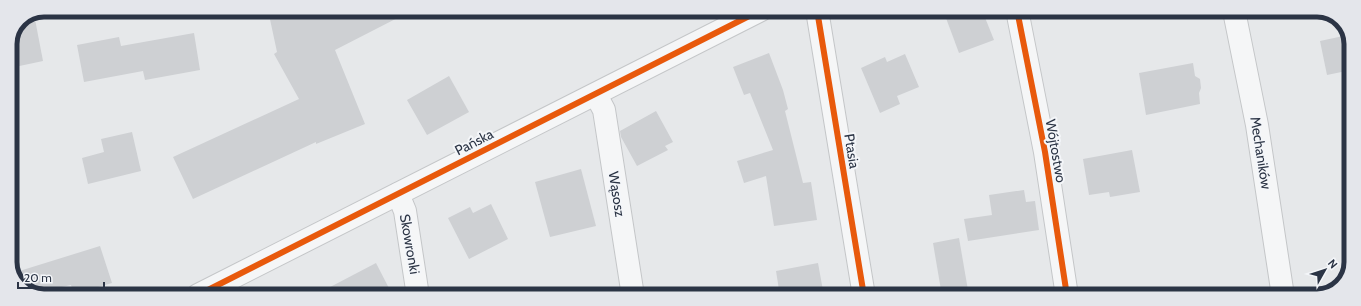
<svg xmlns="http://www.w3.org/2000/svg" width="1361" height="306" viewBox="0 0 1361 306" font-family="Cabin,sans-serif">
  <rect width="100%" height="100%" fill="#e6e8ea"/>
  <!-- building -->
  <g fill="#ced0d3">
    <path d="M 268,10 L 413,10 L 335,50 L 365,124 L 316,144 L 316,142 L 193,199 L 173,157 L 299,99 L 274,54 L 277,52 Z"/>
    <path d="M 943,10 L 982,10 L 994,40 L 959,53 Z"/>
    <path d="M 34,14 L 43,61 L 10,68 L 10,44 L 20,20 Z"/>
    <path d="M 194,33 L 200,70 L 145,80 L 143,71 L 84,82 L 77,45 L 119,37 L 121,46 Z"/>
    <path d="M 1348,35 L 1351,40 L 1351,70 L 1327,75 L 1320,41 Z"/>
    <path d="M 769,53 L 783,90 L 788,109 L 785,111 L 803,183 L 811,182 L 817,220 L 774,226 L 766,176 L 744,183 L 737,161 L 773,150 L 750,93 L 744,95 L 733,67 Z"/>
    <path d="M 905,54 L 919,87 L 897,96 L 900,104 L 880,113 L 861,68 L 885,57 L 887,62 Z"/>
    <path d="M 1193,63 L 1195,76 L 1200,79 L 1201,88 L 1199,93 L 1200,104 L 1146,115 L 1139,73 Z"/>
    <path d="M 449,76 L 469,112 L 427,135 L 407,100 Z"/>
    <path d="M 656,111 L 673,142 L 665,146 L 668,150 L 637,166 L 621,137 L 620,131 Z"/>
    <path d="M 132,132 L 141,171 L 88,184 L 82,158 L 104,152 L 101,139 Z"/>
    <path d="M 1132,150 L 1140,192 L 1110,197 L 1109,192 L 1089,195 L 1083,159 Z"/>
    <path d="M 581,169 L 596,226 L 550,237 L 535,182 Z"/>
    <path d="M 1024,190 L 1026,202 L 1035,201 L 1039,230 L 968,241 L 964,219 L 992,215 L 989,195 Z"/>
    <path d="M 491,204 L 508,239 L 469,259 L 448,218 L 470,207 L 473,213 Z"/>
    <path d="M 959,238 L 969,296 L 942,296 L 933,243 Z"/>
    <path d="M 100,246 L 112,283 L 74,294 L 71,285 L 33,293 L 19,285 L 13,273 Z"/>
    <path d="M 376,263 L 393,296 L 313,296 Z"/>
    <path d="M 818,263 L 824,296 L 780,296 L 776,271 Z"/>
  </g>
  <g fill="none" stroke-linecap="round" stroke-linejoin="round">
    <defs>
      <g id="street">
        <path d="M 817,10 L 864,296"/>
        <path d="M 1017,10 L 1045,152 L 1067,296"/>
        <path d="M 1234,11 L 1257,125 L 1283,296"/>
        <path d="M 596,95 L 604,110 L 633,296"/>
        <path d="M 398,194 L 405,211 L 418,296"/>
        <path d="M 198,295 L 761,10"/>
      </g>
    </defs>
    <!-- street casing -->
    <use href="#street" stroke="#c4c6c8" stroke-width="24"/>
    <!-- street -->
    <use href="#street" stroke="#f5f6f7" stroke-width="22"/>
    <defs>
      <g id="cycleway">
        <path d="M 817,10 L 864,296"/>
        <path d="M 1017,10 L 1045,152 L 1067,296"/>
        <path d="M 198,295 L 761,10"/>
      </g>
    </defs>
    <!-- cycleway casing -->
    <use href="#cycleway" stroke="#f4f6f9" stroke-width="8"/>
    <!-- cycleway -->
    <use href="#cycleway" stroke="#e8590c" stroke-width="6"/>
  </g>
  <g text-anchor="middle" stroke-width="4" stroke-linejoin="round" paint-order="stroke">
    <!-- street labels -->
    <g font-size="14" fill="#2b3445" stroke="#f4f6f9">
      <text transform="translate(474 142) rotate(-27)" y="5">Pańska</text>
      <text transform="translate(852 151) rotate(81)" y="5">Ptasia</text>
      <text transform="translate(1056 151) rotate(80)" y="5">Wójtostwo</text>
      <text transform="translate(1261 153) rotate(81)" y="5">Mechaników</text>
      <text transform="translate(617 194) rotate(81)" y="5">Wąsosz</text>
      <text transform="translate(410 244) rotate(80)" y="5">Skowronki</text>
    </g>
  </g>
  <!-- crop -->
  <path d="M0 0H1361V306H0ZM44 17H1317A27 27 0 0 1 1344 44V262A27 27 0 0 1 1317 289H44A27 27 0 0 1 17 262V44A27 27 0 0 1 44 17Z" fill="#e4e6eb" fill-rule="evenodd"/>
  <path fill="none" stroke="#2b3445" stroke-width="5" d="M44 17H1317A27 27 0 0 1 1344 44V262A27 27 0 0 1 1317 289H44A27 27 0 0 1 17 262V44A27 27 0 0 1 44 17Z"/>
  <!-- north arrow -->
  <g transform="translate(1325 270) rotate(51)" stroke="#f4f6f9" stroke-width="3" paint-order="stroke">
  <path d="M0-3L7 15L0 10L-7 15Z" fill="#2b3445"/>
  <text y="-6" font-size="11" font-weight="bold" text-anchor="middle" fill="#2b3445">N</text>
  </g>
  <!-- scale -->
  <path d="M18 282v6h86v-6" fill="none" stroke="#2b3445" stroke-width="2"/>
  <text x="24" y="282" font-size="12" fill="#2b3445" stroke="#f4f6f9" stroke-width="3" paint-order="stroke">20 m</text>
</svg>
